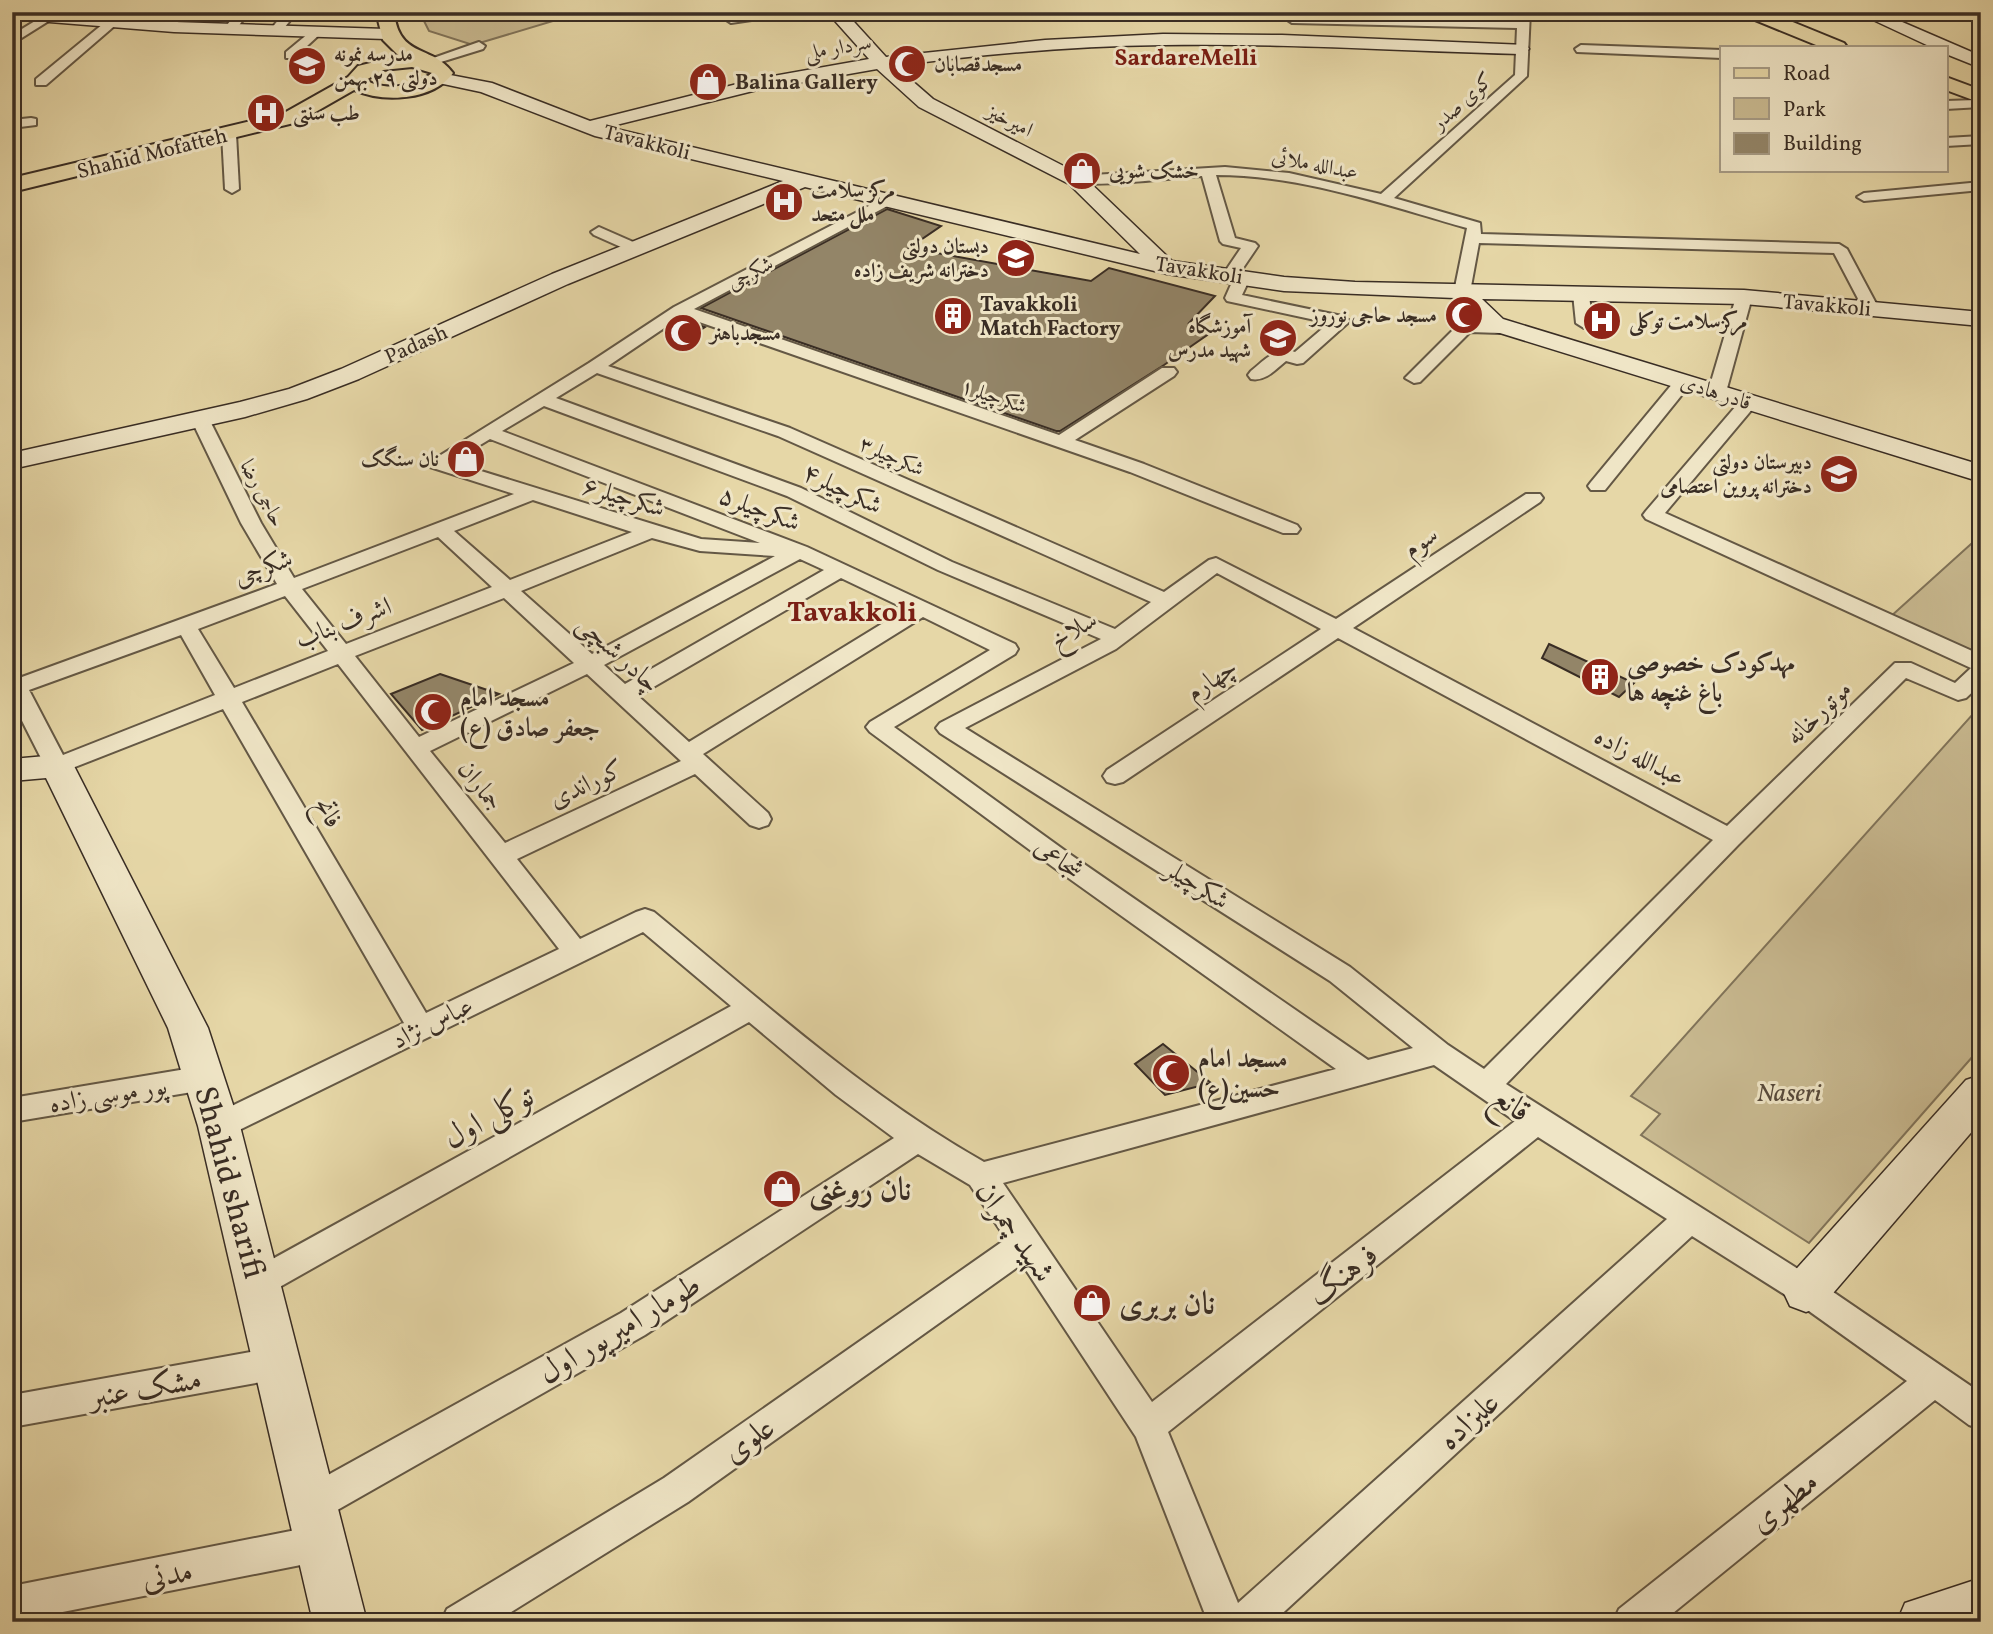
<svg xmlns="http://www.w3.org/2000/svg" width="1993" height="1634" viewBox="0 0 1993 1634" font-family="Vollkorn,Amiri,serif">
  <rect width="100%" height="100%" fill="#e6d7a7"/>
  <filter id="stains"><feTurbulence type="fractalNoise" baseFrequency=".00286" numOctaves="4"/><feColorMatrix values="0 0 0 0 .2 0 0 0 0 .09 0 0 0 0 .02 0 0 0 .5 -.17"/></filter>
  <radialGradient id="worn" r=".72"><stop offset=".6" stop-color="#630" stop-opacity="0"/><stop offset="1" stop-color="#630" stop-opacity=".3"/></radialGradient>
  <!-- green -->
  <g fill="#c9ba91" stroke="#81745a" stroke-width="2">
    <path d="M 462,12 L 558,12 L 563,18 L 473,45 L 429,31 L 423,19 Z"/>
    <path d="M 1981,535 L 1981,660 L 1889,618 Z"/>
    <path d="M 1981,705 L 1981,1047 L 1809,1243 L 1641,1135 L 1660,1114 L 1631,1096 Z"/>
  </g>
  <!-- building -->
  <g fill="#938568" stroke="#392d24" stroke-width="2">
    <path d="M 887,209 L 941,226 L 909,248 L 1091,281 L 1109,268 L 1215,296 L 1189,323 L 1213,331 L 1164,365 L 1060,431 L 1056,431 L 701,308 Z"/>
    <path d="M 682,319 L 705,327 L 687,339 L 665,331 Z"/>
    <path d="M 1549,644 L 1634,683 L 1619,697 L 1542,658 Z"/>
    <path d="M 440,674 L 499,694 L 422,730 L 391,694 Z"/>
    <path d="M 1163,1044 L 1211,1083 L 1165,1095 L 1135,1064 Z"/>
  </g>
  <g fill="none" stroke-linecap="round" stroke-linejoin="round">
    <defs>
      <g id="street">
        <path d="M 176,12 L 189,12 L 171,29 L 163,29 L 163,23 Z"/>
        <path d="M 237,12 L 249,12 L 234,32 L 226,32 L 224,29 Z"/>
        <path d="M 285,12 L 297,12 L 280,33 L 272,33 L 270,30 Z"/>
        <path d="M 756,12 L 792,12 L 786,15 L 731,23 L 725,19 L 731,15 Z"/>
        <path d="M 1518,12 L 1530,12 L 1527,76 L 1394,198 L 1480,223 L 1481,234 L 1839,244 L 1847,249 L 1879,309 L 1877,312 L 1865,312 L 1834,253 L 1479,243 L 1470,292 L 1462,297 L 1454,292 L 1467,228 C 1386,205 1302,175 1216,175 L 1235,238 L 1255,243 L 1258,246 L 1239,274 L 1248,275 L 1250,278 L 1242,295 L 1342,316 L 1350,321 L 1303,363 L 1297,364 L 1286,361 C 1276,369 1265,382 1251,379 L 1248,375 L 1251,371 C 1265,360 1276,346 1295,352 L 1329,323 L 1227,301 L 1225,298 L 1233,280 L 1224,279 L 1222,276 L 1241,248 L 1223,244 L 1220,241 L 1202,176 C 1180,177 1080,190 1069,180 L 1076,176 L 1225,167 L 1289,173 L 1381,194 L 1515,75 L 1517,28 L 1292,23 L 1286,19 L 1288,17 L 1518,21 Z"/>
        <path d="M 1964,12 L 1978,12 L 1981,22 Z"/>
        <path d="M 45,15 L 55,17 L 12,44 L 12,35 Z"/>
        <path d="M 109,19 L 119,22 L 46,85 L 36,85 L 36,79 Z"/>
        <path d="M 315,28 L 319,29 L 319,35 L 294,58 L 286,58 L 286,52 Z"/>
        <path d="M 479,42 L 485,46 L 483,49 L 428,66 L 422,62 Z"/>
        <path d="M 1581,45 L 1722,50 L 1722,58 L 1577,52 L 1575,49 Z"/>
        <path d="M 1977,100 L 1981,101 L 1981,107 L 1946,109 L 1946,101 Z"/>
        <path d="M 31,118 L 36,119 L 36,125 L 12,128 L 12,120 Z"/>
        <path d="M 229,130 L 236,134 L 239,189 L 232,193 L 225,189 L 222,134 Z"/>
        <path d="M 1981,136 L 1981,144 L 1946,146 L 1946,138 Z"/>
        <path d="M 1981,182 L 1981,190 L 1864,201 L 1857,197 L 1864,193 Z"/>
        <path d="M 888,196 L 895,200 L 893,203 L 694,309 L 1059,435 L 1162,368 L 1174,368 L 1177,372 L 1174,376 L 1075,440 L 1144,464 L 1297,525 L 1300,529 L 1297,533 L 1283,533 L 1130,472 L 682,316 L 608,366 L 790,428 L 1164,592 L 1209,560 L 1216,558 L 1336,619 L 1526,494 L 1540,494 L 1543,498 L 1540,502 L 1353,628 L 1727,826 L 1895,663 L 1911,663 L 1955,683 L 1971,668 L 1646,519 L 1643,515 L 1646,511 L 1742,399 L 1754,399 L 1757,403 L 1754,407 L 1665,513 L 1981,655 L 1981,684 L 1966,698 L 1958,700 L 1906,678 L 1739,844 L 1506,1084 L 1817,1281 L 1981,1393 L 1981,1429 L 1969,1425 L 1935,1400 L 1662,1622 L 1613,1622 L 1619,1609 L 1907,1381 L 1795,1301 L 1692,1236 L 1273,1622 L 1208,1622 L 1136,1437 L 1022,1264 L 688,1502 L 495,1622 L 441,1622 L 447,1609 L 664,1478 L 1006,1239 L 970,1185 L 918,1154 L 645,1335 L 325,1517 L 312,1522 L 299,1517 L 294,1504 L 299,1491 L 621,1313 L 894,1138 L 836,1095 L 749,1022 L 269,1293 L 258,1297 L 247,1293 L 242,1283 L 247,1273 L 731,1006 L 643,932 L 229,1135 L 219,1138 L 209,1135 L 204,1126 L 209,1117 L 404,1023 L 223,709 L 57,774 L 49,772 L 45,766 L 12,701 L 12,672 L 22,677 L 277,584 L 241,523 L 191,419 L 194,415 L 206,415 L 209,419 L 261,523 L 294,578 L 514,494 L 430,467 L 428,463 L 589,363 L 674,307 ZM 597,373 L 778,436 L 1151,602 L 1115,629 L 952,562 L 801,488 L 556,398 ZM 544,406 L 787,496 L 938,570 L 1101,639 L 940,723 L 936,728 L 940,733 L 1330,981 L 1413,1048 L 1368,1060 L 1071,855 L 894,727 L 1015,654 L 1018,649 L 1015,644 L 807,547 L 502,431 ZM 490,439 L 760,543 L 701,539 L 452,462 ZM 533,500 L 632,532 L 510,580 L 454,531 ZM 438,537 L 492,587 L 346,644 L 302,589 ZM 652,538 L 700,551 L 775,556 L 592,654 L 521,591 ZM 800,559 L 824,570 L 625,684 L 604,665 ZM 1217,573 L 1321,629 L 1107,770 L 1103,776 L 1107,782 L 1115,784 L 1123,782 L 1338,638 L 1713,840 L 1484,1069 L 1448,1045 L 1350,967 L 965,728 L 1116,649 ZM 841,578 L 906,609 L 689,742 L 638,696 ZM 285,596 L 328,651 L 234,688 L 198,629 ZM 504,598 L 574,663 L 419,737 L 355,656 ZM 923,617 L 990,650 L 870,722 L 866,727 L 870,732 L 1053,867 L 1336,1069 L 984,1162 C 864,1094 761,1000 654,912 L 645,909 L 636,912 L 580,939 L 517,859 L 695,774 L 750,825 L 759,828 L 768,825 L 771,819 L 768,813 L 703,754 ZM 181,635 L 215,695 L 63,755 L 29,690 ZM 338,664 L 559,949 L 426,1013 L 242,702 ZM 587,674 L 681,761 L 505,843 L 430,751 ZM 1434,1065 L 1515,1121 L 1152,1402 L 1003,1183 ZM 1538,1137 L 1667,1219 L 1238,1603 L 1168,1432 Z"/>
        <path d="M 599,227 L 640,245 L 643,248 L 640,251 L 630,251 L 594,235 L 591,232 Z"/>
        <path d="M 1581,289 L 1589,294 L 1592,323 L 1584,328 L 1576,323 L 1573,294 Z"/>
        <path d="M 1744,292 L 1752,297 L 1726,392 L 1717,397 L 1711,396 L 1708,392 L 1736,297 Z"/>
        <path d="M 1495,319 L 1503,324 L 1500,333 L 1470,332 L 1420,382 L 1414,383 L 1405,378 L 1460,323 L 1487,323 Z"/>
        <path d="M 1684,376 L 1693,381 L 1605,490 L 1591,490 L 1588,486 L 1591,482 L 1678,377 Z"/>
        <path d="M 204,1066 L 214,1070 L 218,1078 L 214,1086 L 204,1090 L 12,1122 L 12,1098 Z"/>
        <path d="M 278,1347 L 290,1352 L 295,1363 L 290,1374 L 278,1379 L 12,1427 L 12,1395 Z"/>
        <path d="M 321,1525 L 334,1530 L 339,1543 L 334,1556 L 321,1561 L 12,1622 L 12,1586 Z"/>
      </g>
      <g id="secondary">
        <path d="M 12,12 L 53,12 L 174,22 L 386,29 L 395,34 L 386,39 L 174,32 L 12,19 Z"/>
        <path d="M 827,12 L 845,12 L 886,57 L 1045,40 L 1163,34 L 1282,35 L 1526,45 L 1529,49 L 1520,54 C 1402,51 1283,43 1164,45 C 1074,46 984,54 895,66 L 933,99 L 1083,176 L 1172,261 L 1284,277 L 1355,282 L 1744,290 L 1981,312 L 1981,326 L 1744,304 L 1482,299 L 1503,319 L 1981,465 L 1981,482 L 1487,329 L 1455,298 L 1284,291 L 1167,274 L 805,187 L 568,284 L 359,379 L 307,399 L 245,417 L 12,469 L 12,453 L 240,402 L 289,389 L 341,369 L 552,274 L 783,181 L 595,136 L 481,92 L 434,82 L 431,78 L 434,74 L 440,73 L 492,83 L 590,121 L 757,79 L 869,59 ZM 877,69 L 919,107 L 1069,184 L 1140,254 L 608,127 L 757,90 Z"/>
        <path d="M 1856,12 L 1879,12 L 1981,56 L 1981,68 L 1946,54 L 1946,47 L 1931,47 Z"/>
        <path d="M 57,755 L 69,758 L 74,766 L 208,1028 L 240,1126 L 367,1622 L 313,1622 L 198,1126 L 168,1028 L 46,778 L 12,781 L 12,759 Z"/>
        <path d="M 1981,1075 L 1981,1121 L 1822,1306 L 1806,1312 L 1790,1306 L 1783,1291 L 1790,1276 L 1966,1080 Z"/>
        <path d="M 1981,1578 L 1981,1622 L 1897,1622 L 1905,1603 Z"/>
      </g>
      <g id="primary">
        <path d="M 376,12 L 394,12 C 399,59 432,44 453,73 C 433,101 383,103 354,90 L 298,122 L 12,192 L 12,178 L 284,113 L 348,77 L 358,66 L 399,56 L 383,40 ZM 412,67 L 432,73 C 416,86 384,92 366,80 L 383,70 Z"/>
        <path d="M 1742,12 L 1768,12 L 1844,43 L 1847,47 L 1821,47 L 1745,16 Z"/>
        <path d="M 1946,77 L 1981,90 L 1981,103 L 1946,90 Z"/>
      </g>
    </defs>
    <!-- street casing -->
    <use href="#street" stroke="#645845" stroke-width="4"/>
    <!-- secondary casing -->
    <use href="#secondary" stroke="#392d24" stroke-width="3"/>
    <!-- primary casing -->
    <use href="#primary" stroke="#392d24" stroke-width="4"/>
    <!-- street -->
    <use href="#street" fill="#efe5c6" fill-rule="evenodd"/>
    <!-- secondary -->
    <use href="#secondary" fill="#efe5c6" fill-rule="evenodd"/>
    <!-- primary -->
    <use href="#primary" fill="#e6d7a7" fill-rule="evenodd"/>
  </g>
  <!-- icons -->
  <defs>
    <symbol id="mosque-disc" viewBox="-11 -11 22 22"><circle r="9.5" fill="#8f2418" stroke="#efe5c6"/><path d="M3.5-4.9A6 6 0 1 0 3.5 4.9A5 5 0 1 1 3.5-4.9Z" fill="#fff"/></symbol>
    <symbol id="school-disc" viewBox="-11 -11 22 22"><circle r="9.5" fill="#8f2418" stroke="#efe5c6"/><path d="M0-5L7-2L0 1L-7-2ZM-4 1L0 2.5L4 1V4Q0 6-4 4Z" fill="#fff"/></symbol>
    <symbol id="shop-disc" viewBox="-11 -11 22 22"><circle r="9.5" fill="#8f2418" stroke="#efe5c6"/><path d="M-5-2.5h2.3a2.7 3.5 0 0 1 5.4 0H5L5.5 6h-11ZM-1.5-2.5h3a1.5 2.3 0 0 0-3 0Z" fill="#fff"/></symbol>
    <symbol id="hospital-disc" viewBox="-11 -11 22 22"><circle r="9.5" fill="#8f2418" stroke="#efe5c6"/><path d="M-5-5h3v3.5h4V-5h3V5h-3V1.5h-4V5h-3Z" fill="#fff"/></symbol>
    <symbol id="building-disc" viewBox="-11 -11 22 22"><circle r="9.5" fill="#8f2418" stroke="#efe5c6"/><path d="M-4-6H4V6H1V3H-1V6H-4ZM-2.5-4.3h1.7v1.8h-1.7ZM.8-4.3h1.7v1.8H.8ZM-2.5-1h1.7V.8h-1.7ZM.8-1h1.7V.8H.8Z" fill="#fff"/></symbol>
  </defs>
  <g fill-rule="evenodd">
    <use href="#mosque-disc" x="885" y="42" width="44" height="44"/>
    <use href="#school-disc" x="285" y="44" width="44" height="44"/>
    <use href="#shop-disc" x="686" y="60" width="44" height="44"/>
    <use href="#hospital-disc" x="244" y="91" width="44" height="44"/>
    <use href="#shop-disc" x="1060" y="149" width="44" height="44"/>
    <use href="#hospital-disc" x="762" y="180" width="44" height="44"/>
    <use href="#school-disc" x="994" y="236" width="44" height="44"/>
    <use href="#mosque-disc" x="1442" y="293" width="44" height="44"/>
    <use href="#building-disc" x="931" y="294" width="44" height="44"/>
    <use href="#hospital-disc" x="1580" y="299" width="44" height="44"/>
    <use href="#mosque-disc" x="661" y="311" width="44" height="44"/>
    <use href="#school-disc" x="1256" y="316" width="44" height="44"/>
    <use href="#shop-disc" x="444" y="437" width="44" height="44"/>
    <use href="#school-disc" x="1817" y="452" width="44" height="44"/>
    <use href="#building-disc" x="1578" y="655" width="44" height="44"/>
    <use href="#mosque-disc" x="411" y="690" width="44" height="44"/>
    <use href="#mosque-disc" x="1149" y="1051" width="44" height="44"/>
    <use href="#shop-disc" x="760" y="1167" width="44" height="44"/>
    <use href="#shop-disc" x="1070" y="1281" width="44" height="44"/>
  </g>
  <g text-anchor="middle" stroke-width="6" stroke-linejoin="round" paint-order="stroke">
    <!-- far-street labels -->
    <g font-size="21" fill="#392d24" stroke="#efe5c6">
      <text transform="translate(838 47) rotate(-10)" y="7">سردار ملی</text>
      <text transform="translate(1462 101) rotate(-42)" y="7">کوی صدر</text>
      <text transform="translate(1010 120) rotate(27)" y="7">امیرخیز</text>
      <text transform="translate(647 142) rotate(14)" y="7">Tavakkoli</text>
      <text transform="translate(152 153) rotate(-14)" y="7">Shahid Mofatteh</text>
      <text transform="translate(1315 164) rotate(11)" y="7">عبدالله ملائی</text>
      <text transform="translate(1199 270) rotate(9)" y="7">Tavakkoli</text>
      <text transform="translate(750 273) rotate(-28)" y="7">شکرچی</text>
      <text transform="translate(1827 305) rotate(5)" y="7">Tavakkoli</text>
      <text transform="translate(416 344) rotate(-24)" y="7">Padash</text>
      <text transform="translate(1716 392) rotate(18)" y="7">قادر هادی</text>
      <text transform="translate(994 396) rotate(19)" y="7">شکرچیلر۱</text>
      <text transform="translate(892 456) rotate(24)" y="7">شکرچیلر۳</text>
      <text transform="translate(263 493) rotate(62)" y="7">حاجی رضا</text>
    </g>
    <!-- far-poi labels -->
    <g font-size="21" font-weight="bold" fill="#392d24" stroke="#efe5c6" text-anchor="start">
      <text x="334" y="61">مدرسه نمونه<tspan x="334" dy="24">دولتی ۲۹ بهمن</tspan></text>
      <text x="934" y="71">مسجدقصابان</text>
      <text x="735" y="89">Balina Gallery</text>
      <text x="293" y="120">طب سنتی</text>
      <text x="1109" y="178">خشک شویی</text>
      <text x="811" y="197">مرکز سلامت<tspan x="811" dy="24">ملل متحد</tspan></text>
      <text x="989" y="253" text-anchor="end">دبستان دولتی<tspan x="989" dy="24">دخترانه شریف زاده</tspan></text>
      <text x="980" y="311">Tavakkoli<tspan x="980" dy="24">Match Factory</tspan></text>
      <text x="1437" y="322" text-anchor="end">مسجد حاجی نوروز</text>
      <text x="1629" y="328">مرکزسلامت توکلی</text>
      <text x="1251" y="333" text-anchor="end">آموزشگاه<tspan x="1251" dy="24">شهید مدرس</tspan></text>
      <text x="710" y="340">مسجدباهنر</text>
      <text x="439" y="466" text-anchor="end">نان سنگک</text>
      <text x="1812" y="469" text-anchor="end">دبیرستان دولتی<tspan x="1812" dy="24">دخترانه پروین اعتصامی</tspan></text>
    </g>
    <!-- far-neighbourhood labels -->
    <g font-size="23" font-weight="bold" fill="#7a1f14" stroke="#efe5c6">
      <text x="1186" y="65">SardareMelli</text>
    </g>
    <!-- street labels -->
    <g font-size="26" fill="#392d24" stroke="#efe5c6">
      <text transform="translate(843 488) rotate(26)" y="9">شکرچیلر۴</text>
      <text transform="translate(624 496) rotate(17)" y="9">شکرچیلر۶</text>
      <text transform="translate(760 508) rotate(21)" y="9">شکرچیلر۵</text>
      <text transform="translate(1420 541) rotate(-34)" y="9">سوم</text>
      <text transform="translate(263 567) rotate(-21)" y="9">شکرچی</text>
      <text transform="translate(343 622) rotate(-21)" y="9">اشرف بناب</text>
      <text transform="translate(1073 629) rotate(-30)" y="9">سلاخ</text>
      <text transform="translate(619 653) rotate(42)" y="9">چادر شبچی</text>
      <text transform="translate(1211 679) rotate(-34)" y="9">چهارم</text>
      <text transform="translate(1818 712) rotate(-44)" y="9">موتورخانه</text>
      <text transform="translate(1640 756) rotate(28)" y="9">عبدالله زاده</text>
      <text transform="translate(586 783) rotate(-25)" y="9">کوراندی</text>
      <text transform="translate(481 785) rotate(52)" y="9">جماران</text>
      <text transform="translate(329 812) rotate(60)" y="9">فاتح</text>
      <text transform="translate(1059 858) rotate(36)" y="9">شجاعی</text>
      <text transform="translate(1198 884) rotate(32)" y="9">شکرچیلر</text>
      <text transform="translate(432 1022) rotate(-26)" y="9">عباس نژاد</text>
      <text transform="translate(108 1094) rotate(-9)" y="9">پور موسی زاده</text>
    </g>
    <!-- poi labels -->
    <g font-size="26" font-weight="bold" fill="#392d24" stroke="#efe5c6" text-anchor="start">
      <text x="1627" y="671">مهدکودک خصوصی<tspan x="1627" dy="30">باغ غنچه ها</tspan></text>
      <text x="460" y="706">مسجد امام<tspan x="460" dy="30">جعفر صادق (ع)</tspan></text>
      <text x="1198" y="1067">مسجد امام<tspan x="1198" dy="30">حسین(ع)</tspan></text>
    </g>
    <!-- park labels -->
    <g font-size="26" font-style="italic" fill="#56493a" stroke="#efe5c6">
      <text x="1789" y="1101">Naseri</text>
    </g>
    <!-- neighbourhood labels -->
    <g font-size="28" font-weight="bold" fill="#7a1f14" stroke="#efe5c6">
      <text x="852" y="621">Tavakkoli</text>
    </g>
    <!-- near-street labels -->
    <g font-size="32" fill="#392d24" stroke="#efe5c6">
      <text transform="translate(1512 1103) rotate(35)" y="11">قانع</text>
      <text transform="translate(488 1116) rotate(-29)" y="11">توکلی اول</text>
      <text transform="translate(231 1182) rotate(75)" y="11">Shahid sharifi</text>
      <text transform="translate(1016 1231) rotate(55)" y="11">شهید چمران</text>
      <text transform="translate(1342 1274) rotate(-38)" y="11">فرهنگ</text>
      <text transform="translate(619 1328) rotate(-31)" y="11">طومار امیرپور اول</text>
      <text transform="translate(145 1387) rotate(-10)" y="11">مشک عنبر</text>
      <text transform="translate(1468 1420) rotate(-42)" y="11">علیزاده</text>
      <text transform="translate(748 1439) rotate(-35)" y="11">علوی</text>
      <text transform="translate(1783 1501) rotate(-39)" y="11">مطهری</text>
      <text transform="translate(167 1574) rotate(-11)" y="11">مدنی</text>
    </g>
    <!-- near-poi labels -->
    <g font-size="32" font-weight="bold" fill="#392d24" stroke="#efe5c6" text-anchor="start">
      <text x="809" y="1200">نان روغنی</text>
      <text x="1119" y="1314">نان بربری</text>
    </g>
  </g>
  <!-- margin -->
  <rect width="1993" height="1634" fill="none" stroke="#e6d7a7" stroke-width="42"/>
  <rect x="14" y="14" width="1965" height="1606" fill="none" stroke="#392d24" stroke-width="3.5"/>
  <rect x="21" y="21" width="1951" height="1592" fill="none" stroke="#392d24" stroke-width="2"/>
  <!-- legend -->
  <rect x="1720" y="46" width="228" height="126" fill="#efe5c6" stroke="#a69b85" stroke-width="2"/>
  <rect x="1734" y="68" width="35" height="10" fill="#e6d7a7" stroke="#a69b85" stroke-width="2"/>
  <text x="1783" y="80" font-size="21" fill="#392d24">Road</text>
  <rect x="1734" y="98" width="35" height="21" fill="#c9ba91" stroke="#a69b85" stroke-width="2"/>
  <text x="1783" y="116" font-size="21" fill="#392d24">Park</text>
  <rect x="1734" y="133" width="35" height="21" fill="#938568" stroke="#a69b85" stroke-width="2"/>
  <text x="1783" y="150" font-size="21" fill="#392d24">Building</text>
  <rect width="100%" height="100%" filter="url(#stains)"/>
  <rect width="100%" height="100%" fill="url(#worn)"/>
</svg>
